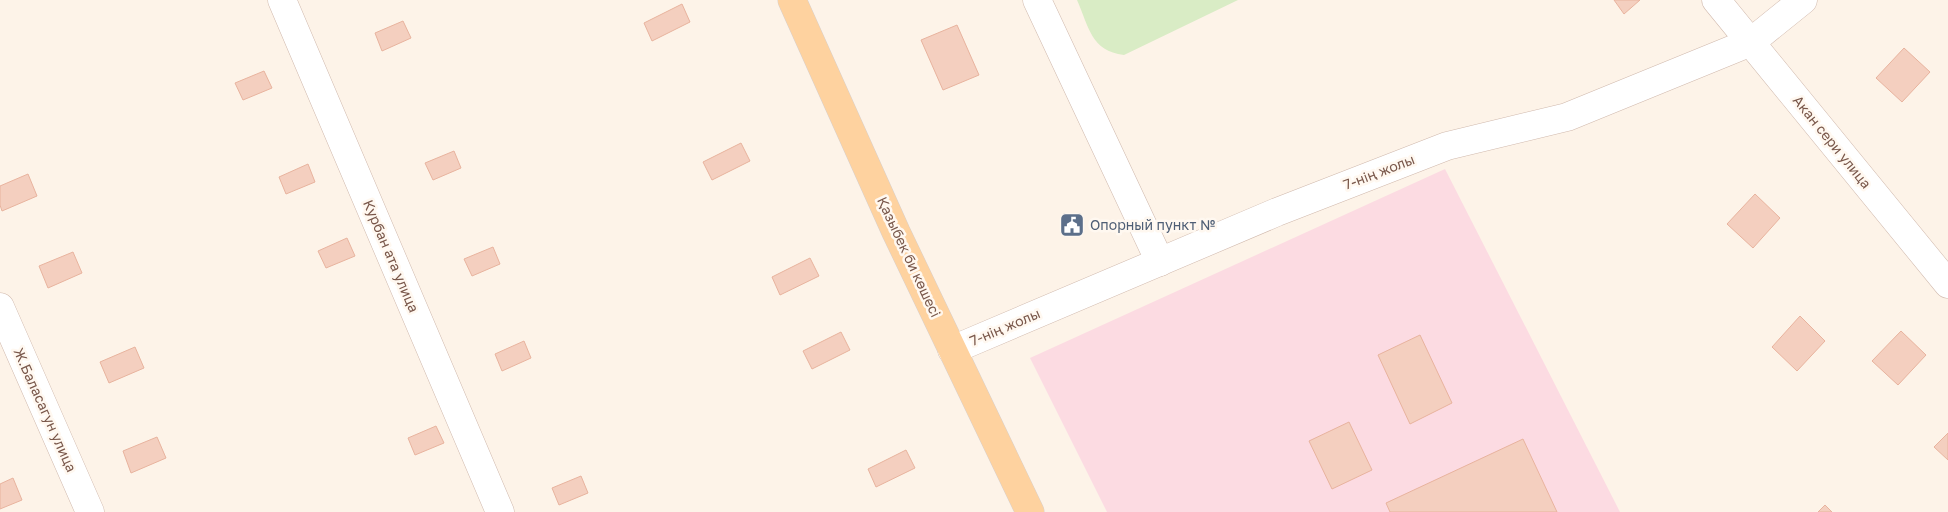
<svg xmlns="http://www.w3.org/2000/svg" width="1948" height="512" viewBox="0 0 1948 512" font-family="'Golos Text',sans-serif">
  <rect width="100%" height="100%" fill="#fdf3e8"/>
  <!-- medical -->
  <path fill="#fcdbe2" d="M 1445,169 L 1620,512 L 1107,512 L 1030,358 Z"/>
  <!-- green -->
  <path fill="#d9ecc5" d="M 1077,0 L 1238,0 L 1124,55 C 1091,51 1089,27 1077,0 Z"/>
  <!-- building -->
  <g fill="#f4cfbf" stroke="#e8b39e">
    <path d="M 1614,0 L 1640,0 L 1624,14 Z"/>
    <path d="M 682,4 L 690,22 L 652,41 L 644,23 Z"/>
    <path d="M 403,21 L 411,38 L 382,51 L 375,33 Z"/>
    <path d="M 957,25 L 979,75 L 943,90 L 921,40 Z"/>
    <path d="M 1904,48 L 1930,72 L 1902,102 L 1876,78 Z"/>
    <path d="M 264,71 L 272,88 L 243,100 L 235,83 Z"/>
    <path d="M 741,143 L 750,161 L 712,180 L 703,162 Z"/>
    <path d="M 454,151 L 461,168 L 433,180 L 425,163 Z"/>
    <path d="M 308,164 L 315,182 L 286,194 L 279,177 Z"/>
    <path d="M 28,174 L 37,196 L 2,211 L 0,205 L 0,186 Z"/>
    <path d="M 1755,194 L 1780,218 L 1753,248 L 1727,224 Z"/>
    <path d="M 347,238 L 355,256 L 326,268 L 318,251 Z"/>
    <path d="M 493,247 L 500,264 L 472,276 L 464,259 Z"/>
    <path d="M 73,252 L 82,273 L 48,288 L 39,266 Z"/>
    <path d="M 810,258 L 819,276 L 780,295 L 772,277 Z"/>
    <path d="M 1800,316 L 1825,341 L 1797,371 L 1772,347 Z"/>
    <path d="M 1901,331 L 1926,355 L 1898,385 L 1872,361 Z"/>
    <path d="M 841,332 L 850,350 L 812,369 L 803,351 Z"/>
    <path d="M 1420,335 L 1452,403 L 1410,424 L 1378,355 Z"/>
    <path d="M 524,341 L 531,358 L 502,371 L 495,354 Z"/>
    <path d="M 135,347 L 144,368 L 109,383 L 100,362 Z"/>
    <path d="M 1349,422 L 1372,470 L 1332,489 L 1309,441 Z"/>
    <path d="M 436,426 L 444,443 L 415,455 L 408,438 Z"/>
    <path d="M 1948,433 L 1948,460 L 1934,447 Z"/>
    <path d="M 157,437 L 166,458 L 131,473 L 123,451 Z"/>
    <path d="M 1523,439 L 1557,512 L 1390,512 L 1386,503 Z"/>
    <path d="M 906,450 L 915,468 L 876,487 L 868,469 Z"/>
    <path d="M 581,476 L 588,493 L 559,505 L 552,488 Z"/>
    <path d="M 13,478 L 22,500 L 0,509 L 0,484 Z"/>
    <path d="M 1825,505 L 1832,512 L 1818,512 Z"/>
  </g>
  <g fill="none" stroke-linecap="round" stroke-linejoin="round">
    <defs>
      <g id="minor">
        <path d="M 282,0 L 500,512"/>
        <path d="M 1037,0 L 1160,262"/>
        <path d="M 1716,0 L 1948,284"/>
        <path d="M 0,307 L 90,512"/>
        <path d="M 952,350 L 1277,212 L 1447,146 L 1567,117 L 1751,42 L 1803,0"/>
      </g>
      <path id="major" d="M 792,0 L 896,232 L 1030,512"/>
    </defs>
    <!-- minor casing -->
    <use href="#minor" stroke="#d0b9ad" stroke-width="29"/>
    <!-- major casing -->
    <use href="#major" stroke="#d9d0cc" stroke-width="29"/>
    <!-- minor -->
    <use href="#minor" stroke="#fff" stroke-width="28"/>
    <!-- major -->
    <use href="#major" stroke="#fed29f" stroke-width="28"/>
  </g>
  <!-- icons -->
  <defs>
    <symbol id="civic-square" viewBox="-11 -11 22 22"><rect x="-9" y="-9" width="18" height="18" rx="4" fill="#5c6f8a" stroke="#fff8f0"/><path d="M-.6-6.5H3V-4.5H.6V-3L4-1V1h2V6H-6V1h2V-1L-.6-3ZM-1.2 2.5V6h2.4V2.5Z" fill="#fff"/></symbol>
  </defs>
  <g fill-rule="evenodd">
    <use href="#civic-square" x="1058" y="211" width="28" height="28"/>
  </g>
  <g text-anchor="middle" stroke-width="5" stroke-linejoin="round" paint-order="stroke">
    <!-- street labels -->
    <g font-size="14" fill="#79574a" stroke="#fff8f0">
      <text transform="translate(1832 142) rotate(51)" y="5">Акан сери улица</text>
      <text transform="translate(1379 172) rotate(-21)" y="5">7-нің жолы</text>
      <text transform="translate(391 256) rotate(67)" y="5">Курбан ата улица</text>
      <text transform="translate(909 257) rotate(65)" y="5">Қазыбек би көшесі</text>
      <text transform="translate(1005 327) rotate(-23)" y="5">7-нің жолы</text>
      <text transform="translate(45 410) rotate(66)" y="5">Ж.Баласагун улица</text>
    </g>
    <!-- service labels -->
    <g font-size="14" fill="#4e5e75" stroke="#fff8f0" text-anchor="start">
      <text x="1090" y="230">Опорный пункт №</text>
    </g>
  </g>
</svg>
